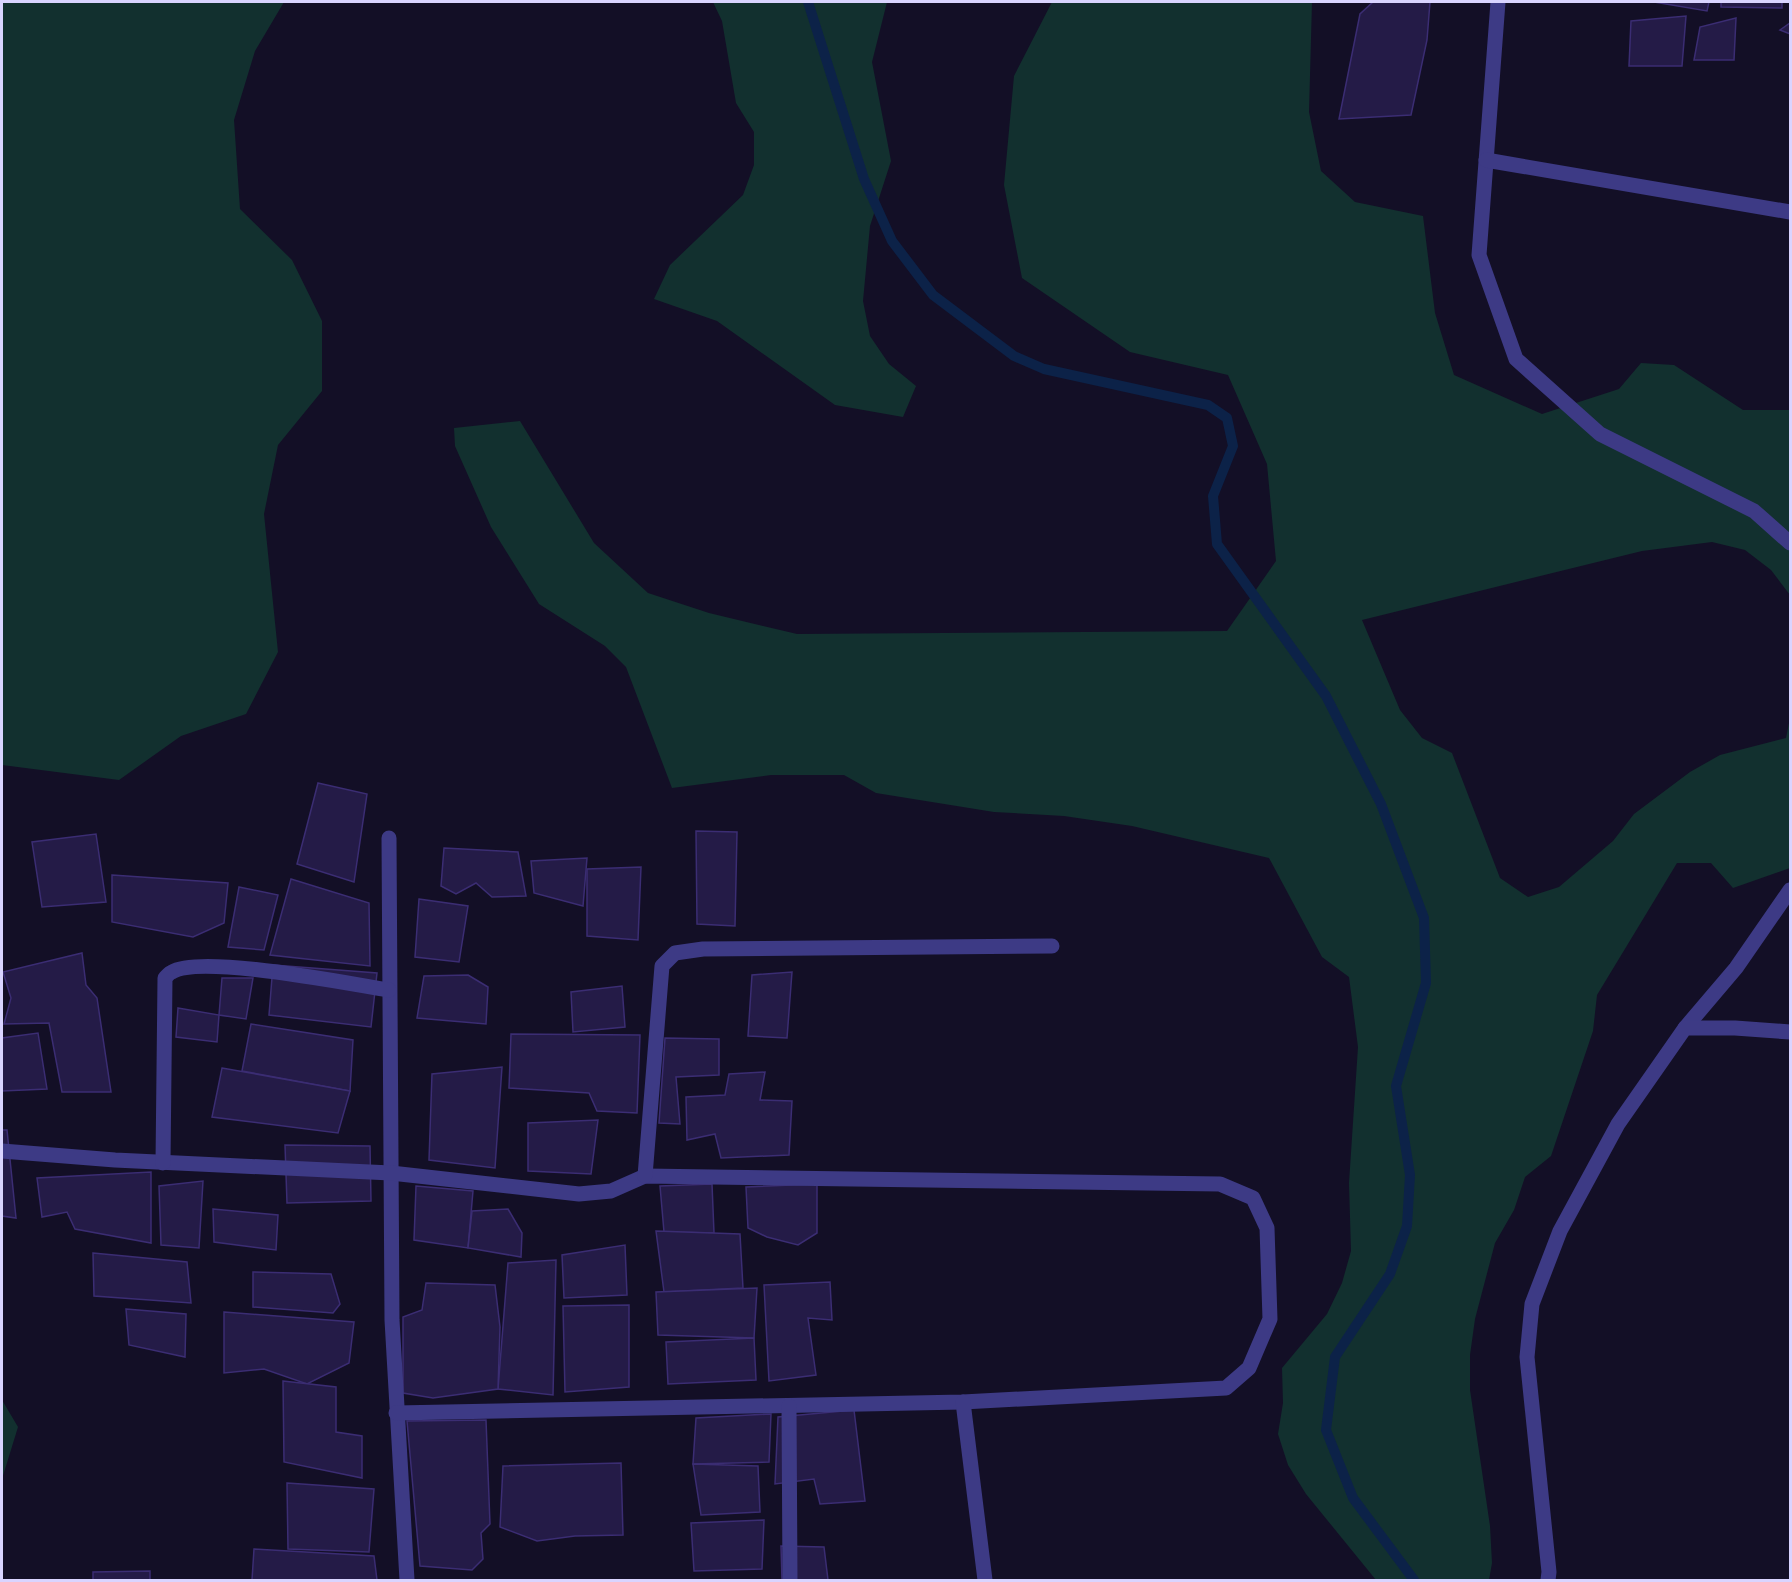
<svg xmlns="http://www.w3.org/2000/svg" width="1792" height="1582" viewBox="0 0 1792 1582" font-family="Montserrat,sans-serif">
  <rect width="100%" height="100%" fill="#130f26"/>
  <!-- green -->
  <g fill="#12302f">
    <path d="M 2,2 L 284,2 L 255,51 L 234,120 L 240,209 L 292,260 L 322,321 L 322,391 L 278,445 L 264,514 L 278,652 L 246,714 L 181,736 L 119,780 L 2,765 Z"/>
    <path d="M 713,2 L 887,2 L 872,62 L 891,161 L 870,226 L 863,301 L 870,336 L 889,364 L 916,386 L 903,417 L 835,405 L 717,321 L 654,299 L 670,265 L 743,195 L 754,165 L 754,132 L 736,103 L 722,21 Z"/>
    <path d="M 1052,2 L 1312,2 L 1309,112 L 1321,171 L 1355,202 L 1423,216 L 1435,313 L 1454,375 L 1542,414 L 1619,389 L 1641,363 L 1674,365 L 1743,410 L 1790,410 L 1790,595 L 1771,570 L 1745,550 L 1712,542 L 1642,551 L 1362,620 L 1400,710 L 1422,738 L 1452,753 L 1500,878 L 1528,897 L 1559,887 L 1613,841 L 1634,814 L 1690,772 L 1720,755 L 1786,738 L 1790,718 L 1790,868 L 1733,888 L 1711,863 L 1677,863 L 1597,995 L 1593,1031 L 1551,1156 L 1525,1177 L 1514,1210 L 1495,1243 L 1475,1319 L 1470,1355 L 1470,1390 L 1490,1526 L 1492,1563 L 1489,1580 L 1376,1580 L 1306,1494 L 1288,1465 L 1278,1434 L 1283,1403 L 1282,1368 L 1327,1314 L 1342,1283 L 1351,1251 L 1349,1183 L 1358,1047 L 1349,977 L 1322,957 L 1269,858 L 1132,826 L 1064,816 L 994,812 L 876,793 L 844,775 L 771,775 L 672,788 L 626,667 L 605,646 L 539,604 L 491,527 L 455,446 L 454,428 L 520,421 L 594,543 L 648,593 L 709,613 L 797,634 L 1227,631 L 1276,561 L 1267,464 L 1228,375 L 1130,352 L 1022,278 L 1004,185 L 1014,76 Z"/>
    <path d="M 2,1400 L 18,1427 L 2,1479 Z"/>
  </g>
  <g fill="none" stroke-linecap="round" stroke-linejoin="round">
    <!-- stream -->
    <path stroke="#0c2248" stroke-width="10" d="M 808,2 L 864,179 L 892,241 L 933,295 L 1014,356 L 1044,369 L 1208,405 L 1227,418 L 1233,446 L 1213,496 L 1217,544 L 1326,696 L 1381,804 L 1424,918 L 1426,983 L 1396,1086 L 1410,1175 L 1407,1226 L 1390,1274 L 1335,1357 L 1326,1430 L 1353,1498 L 1414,1580"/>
  </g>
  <!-- building -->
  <g fill="#241b47" stroke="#3b2d73" stroke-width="1.5">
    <path d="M 1373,2 L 1430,2 L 1427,40 L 1411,115 L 1339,119 L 1360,14 Z"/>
    <path d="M 1654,2 L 1709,2 L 1707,11 Z"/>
    <path d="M 1721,2 L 1782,2 L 1782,8 L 1721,7 Z"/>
    <path d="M 1686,16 L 1682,66 L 1629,66 L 1631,21 Z"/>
    <path d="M 1736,18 L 1734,60 L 1694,60 L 1700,27 Z"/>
    <path d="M 1790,23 L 1790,34 L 1780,30 Z"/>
    <path d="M 318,783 L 367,794 L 354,882 L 297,864 Z"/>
    <path d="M 696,831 L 737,832 L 735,926 L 697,924 Z"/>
    <path d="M 96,834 L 106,902 L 42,907 L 32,842 Z"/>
    <path d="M 444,848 L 518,852 L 526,896 L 492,897 L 476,883 L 456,894 L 441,886 Z"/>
    <path d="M 587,858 L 583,906 L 534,893 L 531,861 Z"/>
    <path d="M 641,867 L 638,940 L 587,936 L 587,869 Z"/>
    <path d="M 112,875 L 228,883 L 224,923 L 193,937 L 112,922 Z"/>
    <path d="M 291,879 L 369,903 L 370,966 L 270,955 Z"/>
    <path d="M 239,887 L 278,895 L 264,950 L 228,947 Z"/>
    <path d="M 419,899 L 468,906 L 459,962 L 415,957 Z"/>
    <path d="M 82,953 L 86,985 L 97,998 L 111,1092 L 62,1092 L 49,1023 L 4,1024 L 11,998 L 3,972 Z"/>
    <path d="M 273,965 L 377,973 L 371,1027 L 269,1015 Z"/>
    <path d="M 792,972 L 787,1038 L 748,1036 L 752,975 Z"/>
    <path d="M 468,975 L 488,987 L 486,1024 L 417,1018 L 424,976 Z"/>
    <path d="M 222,978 L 253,978 L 246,1019 L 219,1015 Z"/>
    <path d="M 622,986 L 625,1027 L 573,1032 L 571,992 Z"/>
    <path d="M 178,1008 L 219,1015 L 217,1042 L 176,1037 Z"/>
    <path d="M 251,1024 L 353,1040 L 350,1091 L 242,1071 Z"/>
    <path d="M 38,1033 L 47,1089 L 2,1091 L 2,1038 Z"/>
    <path d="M 511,1034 L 640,1035 L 637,1113 L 597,1111 L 589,1093 L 509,1088 Z"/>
    <path d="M 665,1038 L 719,1039 L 719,1075 L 676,1077 L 680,1124 L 659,1123 Z"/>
    <path d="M 502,1067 L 495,1168 L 429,1160 L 432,1074 Z"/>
    <path d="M 222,1068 L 350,1091 L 338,1133 L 212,1117 Z"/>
    <path d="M 765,1072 L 760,1100 L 792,1101 L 789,1155 L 721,1158 L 715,1134 L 687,1140 L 686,1097 L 725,1095 L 729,1074 Z"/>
    <path d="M 598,1120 L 591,1174 L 528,1171 L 528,1123 Z"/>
    <path d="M 2,1130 L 7,1130 L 16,1218 L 2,1216 Z"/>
    <path d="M 285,1145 L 370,1146 L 371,1201 L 287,1203 Z"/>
    <path d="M 151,1172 L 151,1243 L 75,1229 L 67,1212 L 42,1217 L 37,1178 Z"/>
    <path d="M 203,1181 L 199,1248 L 161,1245 L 159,1186 Z"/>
    <path d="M 712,1184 L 714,1233 L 664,1232 L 660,1186 Z"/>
    <path d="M 817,1184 L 817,1233 L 798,1245 L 767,1237 L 748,1228 L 746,1187 Z"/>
    <path d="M 416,1186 L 473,1191 L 468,1248 L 414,1240 Z"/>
    <path d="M 213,1209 L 278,1215 L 276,1250 L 214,1242 Z"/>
    <path d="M 508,1209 L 522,1233 L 521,1257 L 468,1248 L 472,1211 Z"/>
    <path d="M 656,1231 L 740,1234 L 743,1288 L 664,1292 Z"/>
    <path d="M 625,1245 L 627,1295 L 564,1298 L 562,1255 Z"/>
    <path d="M 93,1253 L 187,1262 L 191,1303 L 94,1296 Z"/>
    <path d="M 556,1260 L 553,1395 L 498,1389 L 508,1263 Z"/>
    <path d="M 253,1272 L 331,1274 L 340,1304 L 333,1313 L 253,1307 Z"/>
    <path d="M 830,1282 L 832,1320 L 808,1318 L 816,1375 L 769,1381 L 764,1285 Z"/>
    <path d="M 426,1283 L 495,1285 L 500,1327 L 498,1389 L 433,1398 L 403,1393 L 403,1317 L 422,1310 Z"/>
    <path d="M 757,1288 L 754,1338 L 658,1335 L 656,1292 Z"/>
    <path d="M 629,1305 L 629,1387 L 565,1392 L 563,1306 Z"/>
    <path d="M 126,1309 L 186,1314 L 185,1357 L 129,1345 Z"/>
    <path d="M 224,1312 L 354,1322 L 349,1363 L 307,1384 L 264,1369 L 224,1373 Z"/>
    <path d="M 754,1338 L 756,1380 L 668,1384 L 666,1342 Z"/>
    <path d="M 283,1381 L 336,1387 L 336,1432 L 362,1436 L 362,1478 L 284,1462 Z"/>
    <path d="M 854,1410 L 865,1501 L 820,1504 L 814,1479 L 775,1484 L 778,1417 Z"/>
    <path d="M 771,1414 L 769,1462 L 693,1464 L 696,1418 Z"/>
    <path d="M 486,1420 L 490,1524 L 481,1533 L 483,1559 L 472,1570 L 420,1566 L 407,1421 Z"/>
    <path d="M 621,1463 L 623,1535 L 575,1536 L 537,1541 L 500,1527 L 503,1466 Z"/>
    <path d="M 693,1464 L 758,1466 L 760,1512 L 701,1515 Z"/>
    <path d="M 287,1483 L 374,1489 L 369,1552 L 288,1549 Z"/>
    <path d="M 764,1520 L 762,1569 L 694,1571 L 691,1523 Z"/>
    <path d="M 781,1546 L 824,1547 L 828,1580 L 782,1580 Z"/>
    <path d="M 254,1549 L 374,1556 L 377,1580 L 252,1580 Z"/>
    <path d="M 150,1571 L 150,1580 L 93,1580 L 93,1572 Z"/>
  </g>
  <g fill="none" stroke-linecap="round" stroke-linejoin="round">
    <!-- minor -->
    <g stroke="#3d3a85" stroke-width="15">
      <path d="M 1498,2 L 1479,255 L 1516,359 L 1600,434 L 1754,511 L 1790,543"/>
      <path d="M 1486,160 L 1790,212"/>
      <path d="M 389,838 L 392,1320 L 407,1580"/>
      <path d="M 1685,1028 L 1736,968 L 1790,890"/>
      <path d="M 2,1151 L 115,1160 L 391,1173 L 579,1194 L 611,1191 L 645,1176 L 1220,1184 L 1253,1198 L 1267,1228 L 1270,1319 L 1249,1368 L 1226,1388 L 963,1402 L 396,1413"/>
      <path d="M 163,1163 L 165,978 C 167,976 169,973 172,972 C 200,954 350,984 389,990"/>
      <path d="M 645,1176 L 662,966 L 675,953 L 703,949 L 1052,946"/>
      <path d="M 963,1402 L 985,1580"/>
      <path d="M 789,1406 L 790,1580"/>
    </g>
    <!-- tertiary -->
    <path stroke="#3d3a85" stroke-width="15" d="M 1548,1580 L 1549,1572 L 1527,1357 L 1532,1304 L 1560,1231 L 1618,1124 L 1685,1028 L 1735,1028 L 1790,1032"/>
  </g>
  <!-- border -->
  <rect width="1792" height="1582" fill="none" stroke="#d9d4ff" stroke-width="6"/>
</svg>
